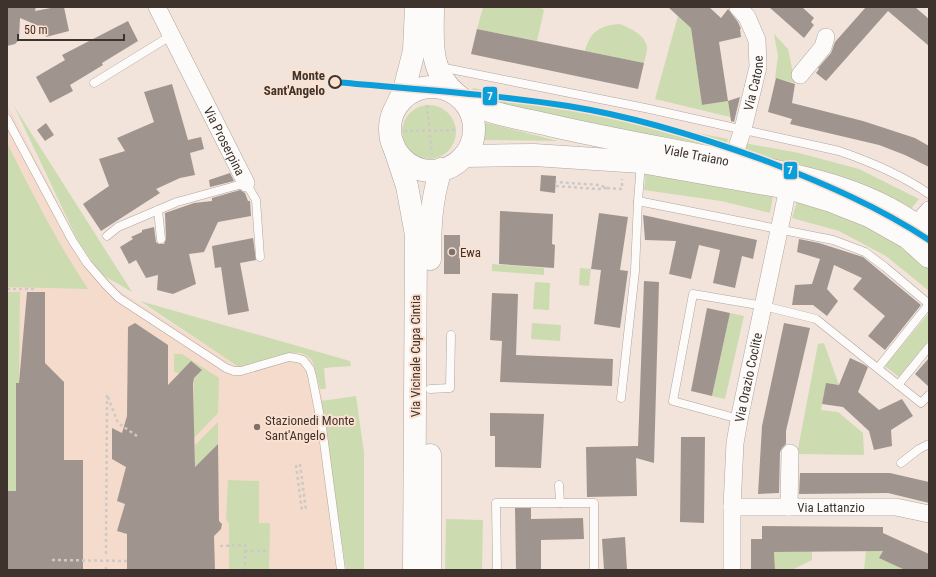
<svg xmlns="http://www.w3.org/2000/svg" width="936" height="577" viewBox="0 0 936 577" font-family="'Roboto Condensed',sans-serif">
  <rect width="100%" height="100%" fill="#f2e4db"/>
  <!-- built -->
  <path fill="#f4dbcc" d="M 7,104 L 78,241 L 117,289 L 224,357 L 312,354 L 331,433 L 334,541 L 339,570 L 7,570 Z"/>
  <!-- green -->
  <g fill="#cddbb1">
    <path d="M 483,7 L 540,7 L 544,10 L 537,41 L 477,29 Z"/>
    <path d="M 678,16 L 691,28 L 702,105 L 728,101 L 730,117 L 655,99 Z"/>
    <path d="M 620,24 C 629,28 645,34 647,47 C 647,52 645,59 644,63 L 585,51 C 590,32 600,25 620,24 Z"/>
    <path d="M 774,34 L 788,49 L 795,83 L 775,78 L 778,56 Z"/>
    <path d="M 473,88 L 728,139 L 724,152 L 528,113 L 470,96 Z"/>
    <circle cx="429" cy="132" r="27"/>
    <path d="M 14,106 L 132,292 L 101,274 L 78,241 Z"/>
    <path d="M 483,122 L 558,141 L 482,140 Z"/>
    <path d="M 7,143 C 32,193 57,242 88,289 L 7,287 Z"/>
    <path d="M 744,143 L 799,153 L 859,169 L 919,199 L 911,209 L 742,155 Z"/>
    <path d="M 646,171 L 773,196 L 770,213 L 721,201 L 644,190 Z"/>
    <path d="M 797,202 L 843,215 L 896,240 L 929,269 L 929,291 L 886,256 L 839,231 L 792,218 Z"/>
    <path d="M 492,264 L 544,268 L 544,275 L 492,271 Z"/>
    <path d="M 580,268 L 591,269 L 589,286 L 579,285 Z"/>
    <path d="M 535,282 L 550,283 L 549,310 L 533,309 Z"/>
    <path d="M 7,292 L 20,292 L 19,383 L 16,383 L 16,491 L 7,491 Z"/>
    <path d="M 140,301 L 350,361 L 351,366 L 324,368 L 326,389 L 320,389 C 318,383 315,364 311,359 C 297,343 259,362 245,371 Z"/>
    <path d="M 730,313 L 744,316 L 725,399 L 712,396 Z"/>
    <path d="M 929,313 L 929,340 L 899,377 L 885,366 Z"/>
    <path d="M 532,323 L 561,325 L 560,341 L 531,339 Z"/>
    <path d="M 824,343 L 839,385 L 826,384 L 821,410 L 838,412 L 863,433 L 864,455 L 797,454 L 818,344 Z"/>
    <path d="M 174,354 L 182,354 L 219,378 L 218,413 L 194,438 L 194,378 L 202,370 L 191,362 L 180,384 L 179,373 L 174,372 Z"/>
    <path d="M 356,396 L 364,453 L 364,570 L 346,570 L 321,401 Z"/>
    <path d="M 218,422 L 218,444 L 195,467 L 195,445 Z"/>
    <path d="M 228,480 L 259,481 L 259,523 L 270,523 L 269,570 L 229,570 L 229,524 L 226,518 Z"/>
    <path d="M 446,519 L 483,520 L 482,570 L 445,570 Z"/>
    <path d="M 812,551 L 812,560 L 794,569 L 793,570 L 775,570 L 774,552 Z"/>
    <path d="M 866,551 L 883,551 L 880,558 L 905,570 L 864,570 Z"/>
  </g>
  <!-- building -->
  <g fill="#a0958e">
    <path d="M 7,7 L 36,7 L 35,11 L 56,7 L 64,7 L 69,31 L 46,37 L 48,30 L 20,18 L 19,40 L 15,44 L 7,46 Z"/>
    <path d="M 668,7 L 709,7 L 721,18 L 728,9 L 738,22 L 741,29 L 740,29 L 741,37 L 719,42 L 728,101 L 702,105 L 691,28 Z"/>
    <path d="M 769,7 L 802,7 L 814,18 L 811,22 L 814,25 L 804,38 Z"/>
    <path d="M 866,7 L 915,7 L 929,19 L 929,46 L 888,11 L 826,81 L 816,73 L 819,69 L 818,68 L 831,53 L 835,42 Z"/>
    <path d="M 128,21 L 138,41 L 102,63 L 103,65 L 70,85 L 73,91 L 50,103 L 36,77 L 65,60 L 62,55 Z"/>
    <path d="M 477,29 L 644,63 L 638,89 L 471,54 Z"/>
    <path d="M 776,78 L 795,84 L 792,103 L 863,121 L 915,138 L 929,146 L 929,167 L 905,155 L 879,145 L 790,124 L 792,119 L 768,112 Z"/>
    <path d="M 172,84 L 188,140 L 201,137 L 204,149 L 190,153 L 195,175 L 180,178 L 156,189 L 160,193 L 101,231 L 83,204 L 109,186 L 99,159 L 125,151 L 117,138 L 154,122 L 144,92 Z"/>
    <path d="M 740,97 L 734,122 L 731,121 L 728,101 Z"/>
    <path d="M 46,123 L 54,135 L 45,141 L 37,130 Z"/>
    <path d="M 230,173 L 234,181 L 210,187 L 209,180 Z"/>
    <path d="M 541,175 L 556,176 L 555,193 L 540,191 Z"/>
    <path d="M 240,190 L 245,193 L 248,201 L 250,201 L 251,216 L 218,222 L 204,252 L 189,254 L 196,284 L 173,294 L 157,290 L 158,275 L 146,278 L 136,260 L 129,264 L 120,247 L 133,239 L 131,237 L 142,232 L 142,230 L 154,227 L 156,242 L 159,244 L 164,244 L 166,239 L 165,213 L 194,203 L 212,201 L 212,198 Z"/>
    <path d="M 500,211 L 553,214 L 552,244 L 555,245 L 554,268 L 499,264 Z"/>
    <path d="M 599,213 L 628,217 L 620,270 L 628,271 L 620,328 L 594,324 L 601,270 L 591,269 Z"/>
    <path d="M 643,215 L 757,240 L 753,259 L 742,256 L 735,288 L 713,283 L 720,250 L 699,245 L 691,279 L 669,274 L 676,241 L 645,240 Z"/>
    <rect x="444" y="235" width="16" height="39"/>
    <path d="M 253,238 L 256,260 L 240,263 L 249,311 L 228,315 L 221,267 L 215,268 L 212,246 Z"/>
    <path d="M 799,239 L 819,243 L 863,257 L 921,305 L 885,350 L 868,336 L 885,316 L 853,289 L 862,278 L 834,265 L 827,289 L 838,301 L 827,316 L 813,305 L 792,305 L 795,285 L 812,284 L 820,259 L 797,252 Z"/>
    <path d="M 644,281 L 659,282 L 654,463 L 636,458 L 637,496 L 587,497 L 586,447 L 638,446 Z"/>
    <path d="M 27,292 L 45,292 L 45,363 L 64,382 L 64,460 L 83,460 L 83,570 L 7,570 L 7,491 L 16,491 L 16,383 L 19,383 Z"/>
    <path d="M 492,293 L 518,294 L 516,355 L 613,359 L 612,386 L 500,382 L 502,341 L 490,340 Z"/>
    <path d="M 707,308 L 730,313 L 712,396 L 691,391 Z"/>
    <path d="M 135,323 L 168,345 L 168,385 L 191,361 L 202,370 L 194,378 L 193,384 L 195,467 L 218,444 L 219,521 L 222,524 L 221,529 L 214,536 L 215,570 L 127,570 L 127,534 L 117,531 L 125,504 L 117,501 L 126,467 L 112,459 L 112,428 L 122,433 L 127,416 L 128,327 Z"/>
    <path d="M 784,323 L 810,328 L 786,431 L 786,444 L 782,448 L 780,452 L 779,493 L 758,494 L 762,426 Z"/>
    <path d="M 850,358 L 863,364 L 868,367 L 858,392 L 879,410 L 902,399 L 913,416 L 891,430 L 892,446 L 874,450 L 869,431 L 843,407 L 822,404 L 826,383 L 839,385 Z"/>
    <path d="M 929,358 L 929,387 L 915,374 Z"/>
    <path d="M 490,413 L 544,414 L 541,468 L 495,467 L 495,436 L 490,436 Z"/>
    <path d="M 681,437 L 705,437 L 704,523 L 680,522 Z"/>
    <path d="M 800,473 L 890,473 L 929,482 L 929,503 L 888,493 L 799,494 Z"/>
    <path d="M 515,508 L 531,508 L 531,519 L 583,518 L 584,539 L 541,540 L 541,570 L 516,570 Z"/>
    <path d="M 762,526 L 883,527 L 883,533 L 929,554 L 929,570 L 905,570 L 879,558 L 883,551 L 774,552 L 775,570 L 751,570 L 751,539 L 762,539 Z"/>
    <path d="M 625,537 L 627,570 L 604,570 L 602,539 Z"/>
  </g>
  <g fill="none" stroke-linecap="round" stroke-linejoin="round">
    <defs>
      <g id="lane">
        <path d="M 440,67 L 645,108 L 839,151 C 871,162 902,175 929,194"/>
        <path d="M 94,83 L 172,35"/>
        <path d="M 7,119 L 72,240 L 87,263 L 106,285 L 119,298 L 226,368 L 234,371 L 241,371 L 289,357 L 296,358 L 303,360 L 310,369 L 312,376 L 322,427 L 341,570"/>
        <path d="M 641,163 L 638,201 L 833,240 L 865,252 L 885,267 L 929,304"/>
        <path d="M 158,210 L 161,239"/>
        <path d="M 107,236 L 118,227 L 177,202 L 246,183 L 256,200 L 260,257"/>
        <path d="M 878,368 L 929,304"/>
        <path d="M 898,385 L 929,347"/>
        <path d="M 430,389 L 450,388 L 451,335"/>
        <path d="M 621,398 L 635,271 L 638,201"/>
        <path d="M 739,419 L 673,401 L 693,294 L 764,306 L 816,319 L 921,403 L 929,395"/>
        <path d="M 901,463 L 919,449 L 929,444"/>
        <path d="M 559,485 L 560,503"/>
        <path d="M 497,570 L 496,503 L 594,503 L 594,570"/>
      </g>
      <g id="street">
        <path id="s1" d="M 157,7 L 246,183"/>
        <path d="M 800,75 L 823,47 L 826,37"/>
        <path id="s2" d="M 732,162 L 743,129 L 758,67 L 757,40 L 747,17 L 738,7"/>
        <path d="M 916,225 L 929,210"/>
        <path id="s3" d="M 732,507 L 896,507 L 929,514"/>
        <path d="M 789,507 L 790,453"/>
        <path id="s4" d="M 732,570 L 732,507 L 735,443 L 740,415 L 788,188"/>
      </g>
      <g id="secondary">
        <path id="s5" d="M 433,7 C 433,40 428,70 456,94 C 478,113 520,118 549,125 C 605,138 662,148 718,159 C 791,174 870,186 929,235"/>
        <circle cx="432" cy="129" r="42"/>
        <path d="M 397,105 L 404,90 L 414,51 L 416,7"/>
        <path d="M 393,144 L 407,186 L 416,235 L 414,570"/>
        <path d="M 464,156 L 534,155 L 641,162 L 788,188 L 831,201 L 869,216 L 908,238 L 929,257"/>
        <path d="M 430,259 C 430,227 431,200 441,169"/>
        <path d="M 430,570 L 430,455"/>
      </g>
    </defs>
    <!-- lane casing -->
    <use href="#lane" stroke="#afa59e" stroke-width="9"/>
    <!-- street casing -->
    <use href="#street" stroke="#afa59e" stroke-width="18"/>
    <!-- secondary casing -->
    <use href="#secondary" stroke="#afa59e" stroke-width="23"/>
    <!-- path -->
    <g stroke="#cec9c6" stroke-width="2.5" stroke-dasharray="3 3" stroke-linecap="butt">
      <path d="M 427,105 L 432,155"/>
      <path d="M 404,131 L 457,130"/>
      <path d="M 556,186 L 598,189 L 607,188 L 599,185 L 556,182"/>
      <path d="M 607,188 L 622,189 L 622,179"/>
      <path d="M 7,289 L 35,289"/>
      <path d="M 108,397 L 118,423 L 137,436"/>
      <path d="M 300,464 L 306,510"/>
      <path d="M 296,465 L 302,511"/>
      <path d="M 220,546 L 245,545 L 245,570"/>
      <path d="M 245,551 L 268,551"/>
      <path d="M 106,554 L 107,395"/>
      <path d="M 52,560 L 127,561"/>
      <path d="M 106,570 L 106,565"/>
    </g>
    <!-- lane -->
    <use href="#lane" stroke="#fdfbfa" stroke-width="8"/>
    <!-- street -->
    <use href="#street" stroke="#fdfbfa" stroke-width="17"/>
    <!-- secondary -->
    <use href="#secondary" stroke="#fdfbfa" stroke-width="22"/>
    <defs>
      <path id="rail-1" d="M 335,82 C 413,89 491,94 568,106 C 637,117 704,138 769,162 C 825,184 879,207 929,240"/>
    </defs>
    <!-- rail-1 casing -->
    <use href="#rail-1" stroke="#fce1d1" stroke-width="9"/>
    <!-- rail-1 -->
    <use href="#rail-1" stroke="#0a9eda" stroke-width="6"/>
  </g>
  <!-- markers -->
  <circle fill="#fce1d1" stroke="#3e332d" stroke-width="2" cx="335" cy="82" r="6"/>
  <g fill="#7d716a" stroke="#fce1d1" stroke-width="1.5">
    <circle cx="452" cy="252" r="4"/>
    <circle cx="257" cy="427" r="4"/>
  </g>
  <g text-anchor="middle" stroke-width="4" stroke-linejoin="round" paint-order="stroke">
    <!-- stop labels -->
    <g font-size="13" font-weight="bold" fill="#3e332d" stroke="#fce1d1" text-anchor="end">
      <text x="325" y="80">Monte<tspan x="325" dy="15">Sant'Angelo</tspan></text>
    </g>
    <!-- street labels -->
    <g font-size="13" fill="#3e332d" stroke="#fce1d1">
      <text dy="5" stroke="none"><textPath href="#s2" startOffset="82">Via Catone</textPath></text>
      <text dy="5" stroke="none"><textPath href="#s1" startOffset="150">Via Proserpina</textPath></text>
      <text dy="5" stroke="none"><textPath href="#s5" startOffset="343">Viale Traiano</textPath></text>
      <text transform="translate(415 356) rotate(-90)" y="5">Via Vicinale Cupa Cintia</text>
      <text dy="5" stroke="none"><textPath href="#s4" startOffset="194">Via Orazio Coclite</textPath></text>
      <text dy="5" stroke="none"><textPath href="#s3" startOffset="99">Via Lattanzio</textPath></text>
    </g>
    <!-- poi labels -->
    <g font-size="13" fill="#3e332d" stroke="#fce1d1" text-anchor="start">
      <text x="460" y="257">Ewa</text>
      <text x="265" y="425">Stazionedi Monte<tspan x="265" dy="15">Sant'Angelo</tspan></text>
    </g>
  </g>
  <g stroke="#fce1d1" stroke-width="1.5">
    <rect x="482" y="86" width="16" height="20" rx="4" fill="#0a9eda"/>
    <rect x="783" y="161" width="15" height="19" rx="4" fill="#0a9eda"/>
  </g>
  <g font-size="11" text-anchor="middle" font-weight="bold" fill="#fff">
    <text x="490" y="100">7</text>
    <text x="790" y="174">7</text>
  </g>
  <!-- border -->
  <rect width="936" height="577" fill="none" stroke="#3e332d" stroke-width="16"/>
  <!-- scale -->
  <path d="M18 34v6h106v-6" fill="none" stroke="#3e332d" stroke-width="2"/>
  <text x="24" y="34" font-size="12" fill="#3e332d" stroke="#fce1d1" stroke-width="3" paint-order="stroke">50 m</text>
</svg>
